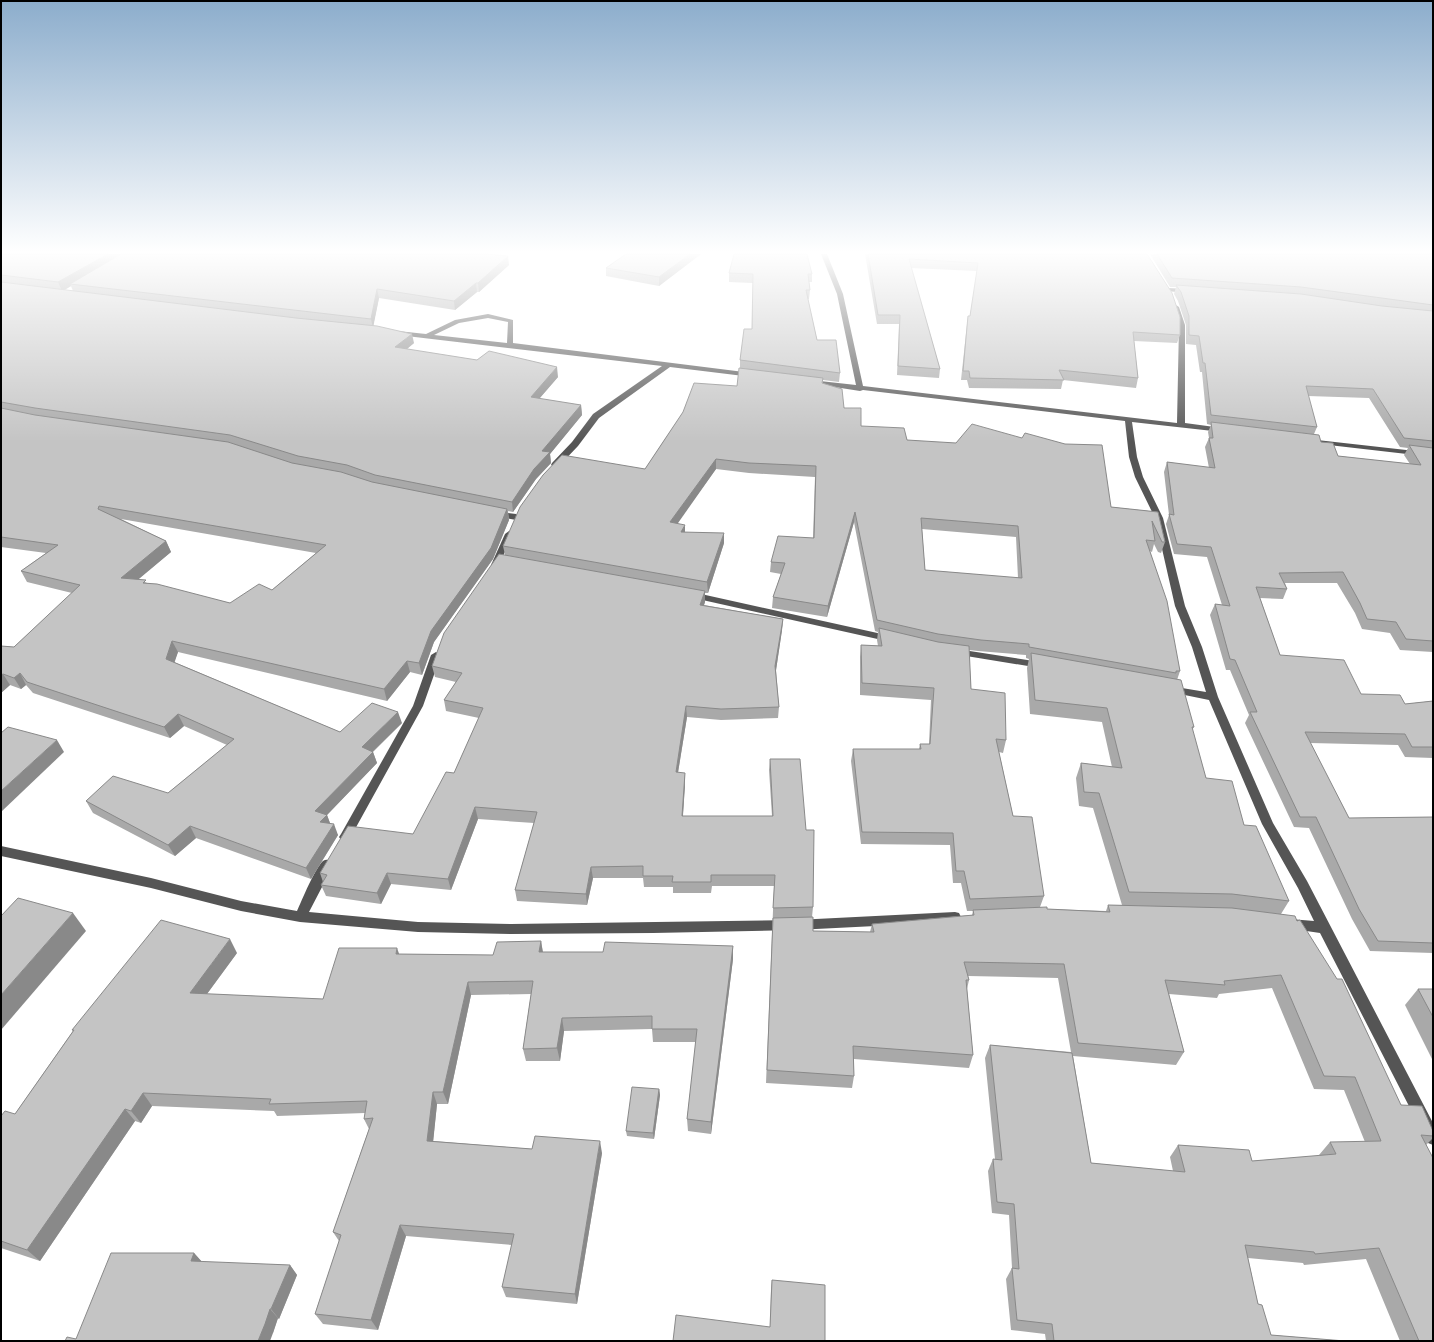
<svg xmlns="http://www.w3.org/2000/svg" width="1434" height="1342" viewBox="0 0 1434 1342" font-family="Commissioner,sans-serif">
  <rect width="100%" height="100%" fill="#fff"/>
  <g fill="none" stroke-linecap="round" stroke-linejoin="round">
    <!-- minor -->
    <g fill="#555" fill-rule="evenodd">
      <path d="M 821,254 L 827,254 L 843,294 L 863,386 L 1177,423 L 1179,325 L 1173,307 L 1176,305 L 1179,307 L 1185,325 L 1185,423 L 1222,428 L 1226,430 L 1222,432 L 1132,422 L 1137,457 L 1143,477 L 1163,518 L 1185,606 L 1202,647 L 1218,697 L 1273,823 L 1307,881 L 1433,1123 L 1433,1145 L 1428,1143 L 1320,933 L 1286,928 L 1284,924 L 1286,920 L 1290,919 L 1314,921 L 1298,888 L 1262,824 L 1209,700 L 1170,692 L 1165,689 L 1170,686 L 1206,692 L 1192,647 L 1175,606 L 1155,518 L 1135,477 L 1129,457 L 1125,421 L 863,390 L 860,391 L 809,383 L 809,381 L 811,380 L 856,385 L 837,294 Z"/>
      <path d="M 1168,288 L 1188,289 L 1191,291 L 1188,293 L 1166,291 L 1166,289 Z"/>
      <path d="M 488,314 L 513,320 L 513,343 L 752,373 L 755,375 L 752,377 L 670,367 L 599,418 L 578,446 L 558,467 L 555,467 L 551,465 L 552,463 L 572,442 L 593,414 L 662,366 L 398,335 L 395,333 L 398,331 L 426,334 L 455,320 ZM 488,318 L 508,322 L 507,343 L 434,335 L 459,323 Z"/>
      <path d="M 1317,440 L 1433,453 L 1433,457 L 1320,444 L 1317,444 Z"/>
      <path d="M 491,511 L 516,514 L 520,517 L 516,520 L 491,515 L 490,513 Z"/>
      <path d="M 509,531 L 513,534 L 499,565 L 495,568 L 492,567 L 491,565 L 505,534 Z"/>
      <path d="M 692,592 L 891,636 L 896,639 L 891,642 L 689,597 L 687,595 L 689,593 Z"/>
      <path d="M 957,649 L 1040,662 L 1045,665 L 1040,668 L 954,654 L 952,652 Z"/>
      <path d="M 436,652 L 441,655 L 423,706 L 349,840 L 345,842 L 341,840 L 339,837 L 341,834 L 413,706 L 431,655 Z"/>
      <path d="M 1,846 L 151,878 L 241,901 L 297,911 C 302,900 315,868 323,861 C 326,859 329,860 332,861 L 334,864 L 309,912 L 418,922 L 511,924 L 796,920 L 955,912 L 959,913 L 961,917 L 959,921 L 955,922 L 796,930 L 653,933 L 511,934 L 418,932 L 300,922 L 241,911 L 151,888 L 1,856 Z"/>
    </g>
  </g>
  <!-- wall -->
  <g fill="#a9a9a9" fill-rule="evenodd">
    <path d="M 1,254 L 509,265 L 479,292 L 477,292 L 455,310 L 379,298 L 373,326 L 414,343 L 407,349 L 558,377 L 539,399 L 581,405 L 582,415 L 550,454 L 551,463 L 536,479 L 513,512 L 508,511 L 509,520 L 493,559 L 434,642 L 422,675 L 410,672 L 387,701 L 178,652 L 174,662 L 340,732 L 402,723 L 373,752 L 377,763 L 327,815 L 330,823 L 338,835 L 311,879 L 196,838 L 175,856 L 93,813 L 86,801 L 168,793 L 227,745 L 184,726 L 170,738 L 33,693 L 26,685 L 21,689 L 10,685 L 1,693 L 1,646 L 14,647 L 72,593 L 27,582 L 21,571 L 46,553 L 1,547 ZM 71,286 L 73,291 L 65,290 ZM 121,519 L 316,553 L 272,590 L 230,603 L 147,583 L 138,579 L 171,552 L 166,541 Z"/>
    <path d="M 626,254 L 701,254 L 659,286 L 606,276 L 606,268 Z"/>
    <path d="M 865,254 L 1147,254 L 1180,335 L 1177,343 L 1134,341 L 1138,378 L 1136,388 L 1063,380 L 1061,389 L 969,388 L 967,380 L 961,380 L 967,324 L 968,316 L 970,316 L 977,271 L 911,268 L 940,369 L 939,378 L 897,375 L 899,324 L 877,324 Z"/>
    <path d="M 1150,254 L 1433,254 L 1433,652 L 1400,650 L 1390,633 L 1362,629 L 1355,613 L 1337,583 L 1285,583 L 1287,589 L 1283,599 L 1260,598 L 1280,655 L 1361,694 L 1405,704 L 1433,701 L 1433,758 L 1405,757 L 1398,745 L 1310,743 L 1349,818 L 1433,817 L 1433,953 L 1370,951 L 1352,919 L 1309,828 L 1294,827 L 1245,723 L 1249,715 L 1230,670 L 1226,670 L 1210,615 L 1215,604 L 1222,605 L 1207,557 L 1174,554 L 1166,524 L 1169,515 L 1164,472 L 1167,462 L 1209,468 L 1205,447 L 1209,438 L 1208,432 L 1211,425 L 1207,424 L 1202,372 L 1200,372 L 1196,345 L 1186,344 L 1186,325 L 1178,301 L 1174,294 L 1176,287 L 1170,287 ZM 1308,396 L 1369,398 L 1400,447 L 1408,448 L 1404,455 L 1410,464 L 1338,456 L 1321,442 L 1314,434 L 1317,427 Z"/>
    <path d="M 729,273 L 812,274 L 812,282 L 809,282 L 810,290 L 809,299 L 808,299 L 817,340 L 840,373 L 839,382 L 823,380 L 823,384 L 861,426 L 907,440 L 1111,507 L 1158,512 L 1165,542 L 1161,553 L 1158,552 L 1154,544 L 1152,552 L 1150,551 L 1180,671 L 1177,680 L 1194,727 L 1192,730 L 1206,778 L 1244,825 L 1289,901 L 1281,914 L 1297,921 L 1401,1105 L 1433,1131 L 1433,1138 L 1426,1145 L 1433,1341 L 1400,1341 L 1366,1259 L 1304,1265 L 1303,1263 L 1248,1258 L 1258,1304 L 1271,1335 L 1345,1341 L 1046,1341 L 1045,1334 L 1011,1330 L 1006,1279 L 1012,1268 L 1009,1215 L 992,1213 L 988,1171 L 993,1159 L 995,1159 L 985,1058 L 990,1045 L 1071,1052 L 1058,978 L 968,976 L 969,980 L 967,989 L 973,1055 L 969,1068 L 854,1059 L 854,1076 L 852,1088 L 766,1083 L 774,886 L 712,886 L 711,893 L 673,893 L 673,887 L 644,887 L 643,878 L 593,878 L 587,905 L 517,901 L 515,890 L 534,823 L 478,819 L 451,890 L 391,884 L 381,904 L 326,896 L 321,885 L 323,882 L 320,873 L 413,834 L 454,773 L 479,718 L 446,711 L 444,700 L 456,682 L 435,677 L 432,666 L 505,555 L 503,546 L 645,469 L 737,386 L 740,368 L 740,360 L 752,329 L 753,283 L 729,282 ZM 716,469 L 749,473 L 815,477 L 813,538 L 771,562 L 770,572 L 781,574 L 773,597 L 772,608 L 827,617 L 854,522 L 875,631 L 878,632 L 877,640 L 878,646 L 861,645 L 860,657 L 860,695 L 931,700 L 929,744 L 920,744 L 919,749 L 853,749 L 851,761 L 861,844 L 950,845 L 953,883 L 961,883 L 967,911 L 973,911 L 972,915 L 872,924 L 870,932 L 813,931 L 812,917 L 813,907 L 806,830 L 770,759 L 769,770 L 772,816 L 683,816 L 685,784 L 685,773 L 678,773 L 687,717 L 721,720 L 778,718 L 779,707 L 776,670 L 782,630 L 783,619 L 704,605 L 705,602 L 705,593 L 708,593 L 724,543 L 685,532 L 677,523 ZM 922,529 L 1016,537 L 1018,578 L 925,570 ZM 969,650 L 978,651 L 1026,655 L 1026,658 L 1029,659 L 1027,668 L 1030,714 L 1102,722 L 1112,767 L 1081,763 L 1076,778 L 1079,806 L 1093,808 L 1122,905 L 1108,905 L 1106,911 L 1047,909 L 1040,907 L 1044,896 L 1013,816 L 999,752 L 1003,753 L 1006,740 L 971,689 ZM 1272,988 L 1314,1089 L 1344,1090 L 1365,1142 L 1330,1142 L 1319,1155 L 1320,1156 L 1252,1161 L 1178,1145 L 1170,1157 L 1173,1171 L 1091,1163 L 1073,1056 L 1176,1065 L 1184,1052 L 1169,994 L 1217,998 L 1219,994 Z"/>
    <path d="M 541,941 L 543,952 L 603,952 L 733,946 L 733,959 L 711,1134 L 688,1131 L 687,1119 L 696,1042 L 653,1042 L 652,1029 L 564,1031 L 560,1061 L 526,1061 L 523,1049 L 531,994 L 471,995 L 448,1104 L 437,1104 L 433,1141 L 532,1149 L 602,1153 L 577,1304 L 506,1297 L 502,1287 L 512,1245 L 406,1236 L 378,1330 L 323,1324 L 315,1314 L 339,1241 L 333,1232 L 369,1129 L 364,1119 L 365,1113 L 277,1116 L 274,1111 L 152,1106 L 141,1123 L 135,1121 L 40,1261 L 1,1248 L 1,1116 L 15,1114 L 73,1031 L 72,1030 L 237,953 L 207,994 L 323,999 L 399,954 L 493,955 Z"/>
    <path d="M 1418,989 L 1433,989 L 1433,1061 L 1405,1005 Z"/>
    <path d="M 659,1089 L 660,1095 L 654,1139 L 627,1136 L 626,1131 Z"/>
    <path d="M 194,1253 L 202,1262 L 290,1265 L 297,1275 L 279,1319 L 278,1318 L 273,1333 L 76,1339 Z"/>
    <path d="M 772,1280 L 825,1341 L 770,1327 L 771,1289 Z"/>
  </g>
  <!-- shaded-wall -->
  <g fill="#898989">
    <path d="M 108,254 L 130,254 L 70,284 L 71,286 L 62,291 L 58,282 Z"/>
    <path d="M 690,254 L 701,254 L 659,286 L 659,277 Z"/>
    <path d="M 508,256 L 509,265 L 479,292 L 478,283 Z"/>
    <path d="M 476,283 L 477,292 L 455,310 L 454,301 Z"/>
    <path d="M 377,289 L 379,298 L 373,328 L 371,319 Z"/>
    <path d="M 412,334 L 414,343 L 397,357 L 395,347 Z"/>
    <path d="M 557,367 L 558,377 L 532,407 L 531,397 Z"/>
    <path d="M 581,405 L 582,415 L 550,454 L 551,463 L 536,479 L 513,512 L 512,502 L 542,451 Z"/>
    <path d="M 716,459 L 716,469 L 671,533 L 670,522 Z"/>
    <path d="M 507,509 L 509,520 L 493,559 L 434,642 L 422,675 L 419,663 L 431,631 Z"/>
    <path d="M 855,512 L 854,522 L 827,617 L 828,606 Z"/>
    <path d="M 685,525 L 685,535 L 681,532 Z"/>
    <path d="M 724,533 L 724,543 L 708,593 L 707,582 Z"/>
    <path d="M 166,541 L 171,552 L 127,589 L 121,578 Z"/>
    <path d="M 705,591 L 705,602 L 700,616 L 700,605 Z"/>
    <path d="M 783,619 L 782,630 L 775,677 L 775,666 Z"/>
    <path d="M 172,641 L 178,652 L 172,670 L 166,659 Z"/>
    <path d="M 407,661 L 410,672 L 387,701 L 384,689 Z"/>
    <path d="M 20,673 L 26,685 L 21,689 L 14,678 Z"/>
    <path d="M 3,674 L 10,685 L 1,693 L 1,675 Z"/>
    <path d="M 686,706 L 687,717 L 676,784 L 676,772 Z"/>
    <path d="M 398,712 L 402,723 L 365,759 L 362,747 Z"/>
    <path d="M 178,714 L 184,726 L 170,738 L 164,727 Z"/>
    <path d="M 57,740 L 64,752 L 1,812 L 1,791 Z"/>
    <path d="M 373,752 L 377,763 L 327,815 L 331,826 L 320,822 L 315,811 Z"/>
    <path d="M 685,773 L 685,784 L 682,828 L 682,816 Z"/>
    <path d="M 475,807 L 478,819 L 451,890 L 448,879 Z"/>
    <path d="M 334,824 L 338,835 L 311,879 L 306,868 Z"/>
    <path d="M 190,826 L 196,838 L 175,856 L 168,845 Z"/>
    <path d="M 591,867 L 593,878 L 587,905 L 586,894 Z"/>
    <path d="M 387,873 L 391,884 L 381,904 L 377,893 Z"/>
    <path d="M 73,913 L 86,931 L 1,1030 L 1,995 Z"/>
    <path d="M 230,939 L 237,953 L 198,1006 L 190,993 Z"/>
    <path d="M 541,941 L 543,954 L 539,952 Z"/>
    <path d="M 733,946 L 733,959 L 711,1134 L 711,1122 Z"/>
    <path d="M 397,948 L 402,962 L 396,954 Z"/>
    <path d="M 468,982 L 471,995 L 448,1104 L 443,1092 Z"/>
    <path d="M 562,1018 L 564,1031 L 560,1061 L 557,1048 Z"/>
    <path d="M 659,1089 L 660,1095 L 654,1139 L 653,1133 Z"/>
    <path d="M 433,1092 L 437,1104 L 432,1153 L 427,1141 Z"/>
    <path d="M 143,1093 L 152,1106 L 141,1123 L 131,1111 Z"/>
    <path d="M 125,1109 L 135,1121 L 40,1261 L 27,1250 Z"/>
    <path d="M 600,1141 L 602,1153 L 577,1304 L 575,1294 Z"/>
    <path d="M 400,1225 L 406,1236 L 378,1330 L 371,1320 Z"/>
    <path d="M 194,1253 L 203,1263 L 191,1261 Z"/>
    <path d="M 290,1265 L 297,1275 L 279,1319 L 271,1309 Z"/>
    <path d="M 270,1309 L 278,1318 L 273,1333 L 270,1341 L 258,1341 Z"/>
  </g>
  <!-- building -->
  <g fill="#c4c4c4" stroke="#898989" fill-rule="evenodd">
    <path d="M 1,254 L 108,254 L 58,282 L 1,275 Z"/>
    <path d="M 121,254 L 487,254 L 508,256 L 478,283 L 476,283 L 454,301 L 377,289 L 371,319 L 70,284 Z"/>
    <path d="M 626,254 L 690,254 L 659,277 L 606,268 Z"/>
    <path d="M 734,254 L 807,254 L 812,274 L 808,274 L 810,290 L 806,290 L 817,340 L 836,340 L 840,373 L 740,360 L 744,329 L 752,329 L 753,274 L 729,273 Z"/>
    <path d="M 868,254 L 1147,254 L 1172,293 L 1180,317 L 1180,335 L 1133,332 L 1138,378 L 1059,370 L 1064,380 L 970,378 L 969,371 L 963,371 L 968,316 L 970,316 L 978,263 L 909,259 L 940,369 L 898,366 L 900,315 L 878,315 Z"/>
    <path d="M 1157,254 L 1433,254 L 1433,305 L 1301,287 L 1172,278 Z"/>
    <path d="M 1,282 L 296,318 L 377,326 L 412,334 L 395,347 L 477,360 L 489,351 L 557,367 L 531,397 L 581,405 L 542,451 L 550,452 L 534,469 L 512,502 L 375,475 L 347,465 L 298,456 L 230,435 L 35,408 L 1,402 Z"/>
    <path d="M 1176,285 L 1301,294 L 1382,306 L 1433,311 L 1433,441 L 1404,438 L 1373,389 L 1306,386 L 1317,427 L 1211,415 L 1205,363 L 1203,363 L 1199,336 L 1189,335 L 1189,316 L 1181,292 Z"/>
    <path d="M 739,368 L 823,378 L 822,383 L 842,389 L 844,408 L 861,408 L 861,426 L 904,428 L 907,440 L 956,443 L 972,424 L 1022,438 L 1025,433 L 1065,444 L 1102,445 L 1111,507 L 1158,512 L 1165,542 L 1162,542 L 1152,521 L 1155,541 L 1146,540 L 1167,601 L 1180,671 L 1176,671 L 1176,673 L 1029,647 L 1029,644 L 981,640 L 938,634 L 877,620 L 855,512 L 828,606 L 773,597 L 785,563 L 771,562 L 778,536 L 814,538 L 816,466 L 749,463 L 716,459 L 670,522 L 685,525 L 681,532 L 724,533 L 707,582 L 503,546 L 520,507 L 543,475 L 562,455 L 645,469 L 683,412 L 694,383 L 737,386 ZM 921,518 L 1018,526 L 1022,578 L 925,570 Z"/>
    <path d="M 1,408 L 35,415 L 228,442 L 292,463 L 341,472 L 372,482 L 507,509 L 491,548 L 431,631 L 419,663 L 407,661 L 384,689 L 172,641 L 166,659 L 340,732 L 372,703 L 398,712 L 362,747 L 373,752 L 315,811 L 327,815 L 320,822 L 334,824 L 306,868 L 190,826 L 168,845 L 86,801 L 113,776 L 168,793 L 234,739 L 178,714 L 164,727 L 27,682 L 20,673 L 14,678 L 3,674 L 1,675 L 1,646 L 14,647 L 80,585 L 21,571 L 58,545 L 1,537 ZM 99,506 L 291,539 L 326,545 L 272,590 L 259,584 L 230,603 L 157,584 L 143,583 L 146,580 L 121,578 L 166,541 L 98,509 Z"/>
    <path d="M 1211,422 L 1319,435 L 1321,442 L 1333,443 L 1338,456 L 1421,465 L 1409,445 L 1433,448 L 1433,641 L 1406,639 L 1396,622 L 1367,619 L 1360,603 L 1343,572 L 1279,573 L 1287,589 L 1256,587 L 1280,655 L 1344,660 L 1361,694 L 1400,695 L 1405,704 L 1433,701 L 1433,747 L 1412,747 L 1405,734 L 1305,732 L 1349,818 L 1433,817 L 1433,943 L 1378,941 L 1359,909 L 1316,817 L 1300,817 L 1250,712 L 1257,712 L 1235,660 L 1230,659 L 1215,604 L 1230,606 L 1211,547 L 1177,544 L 1169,514 L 1174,515 L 1167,462 L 1215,468 L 1209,438 L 1213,438 Z"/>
    <path d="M 499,554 L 705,591 L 700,605 L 783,619 L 775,666 L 779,707 L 721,709 L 686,706 L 676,772 L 685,773 L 682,816 L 773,816 L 770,759 L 800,759 L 806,830 L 814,830 L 813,907 L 773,908 L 775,875 L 711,875 L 711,882 L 672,882 L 673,876 L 643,876 L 643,866 L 591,867 L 586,894 L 515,890 L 537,812 L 475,807 L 448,879 L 387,873 L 377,893 L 321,885 L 327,875 L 320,873 L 348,826 L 413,834 L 446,772 L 454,773 L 483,708 L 444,700 L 462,673 L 432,666 L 444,633 Z"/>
    <path d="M 879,628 L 938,642 L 969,646 L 971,689 L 1005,693 L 1006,740 L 996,739 L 1013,816 L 1032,817 L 1044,896 L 970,899 L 964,871 L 956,871 L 953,833 L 862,832 L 853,749 L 921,749 L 920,744 L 930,744 L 934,688 L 862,683 L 861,645 L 882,646 Z"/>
    <path d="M 1031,653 L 1181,680 L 1194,727 L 1192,727 L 1206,778 L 1232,781 L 1244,825 L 1256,826 L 1289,901 L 1232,894 L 1129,892 L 1099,793 L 1084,792 L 1081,763 L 1122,768 L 1107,708 L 1035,700 Z"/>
    <path d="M 8,727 L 57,740 L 1,791 L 1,733 Z"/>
    <path d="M 18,898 L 73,913 L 1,995 L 1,916 Z"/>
    <path d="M 1108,905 L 1232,908 L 1295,916 L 1297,921 L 1300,920 L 1337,979 L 1342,979 L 1401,1105 L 1422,1106 L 1433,1131 L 1433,1136 L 1421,1135 L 1433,1158 L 1433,1341 L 1419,1341 L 1379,1248 L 1315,1254 L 1314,1252 L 1245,1245 L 1258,1304 L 1262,1305 L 1271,1335 L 1345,1341 L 1054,1341 L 1052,1324 L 1017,1320 L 1012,1268 L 1019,1269 L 1014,1204 L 997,1202 L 993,1159 L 1002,1160 L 990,1045 L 1072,1053 L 1091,1163 L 1185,1172 L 1178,1145 L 1249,1150 L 1252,1161 L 1336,1154 L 1330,1142 L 1381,1141 L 1355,1077 L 1324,1076 L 1281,975 L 1224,981 L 1225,985 L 1165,980 L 1184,1052 L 1078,1043 L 1064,964 L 964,962 L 969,980 L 966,980 L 973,1055 L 853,1046 L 854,1076 L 767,1070 L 773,918 L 813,917 L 813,931 L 874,932 L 872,924 L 974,915 L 973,910 L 1047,907 L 1047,909 L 1110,912 Z"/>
    <path d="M 161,920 L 230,939 L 190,993 L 323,999 L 339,948 L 397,948 L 396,954 L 493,955 L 497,942 L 541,941 L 539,952 L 603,952 L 605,942 L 733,946 L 711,1122 L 687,1119 L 697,1029 L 652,1029 L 652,1016 L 562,1018 L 557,1048 L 523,1049 L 533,981 L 468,982 L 443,1092 L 433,1092 L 427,1141 L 532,1149 L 535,1136 L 600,1141 L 575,1294 L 502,1287 L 514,1234 L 400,1225 L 371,1320 L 315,1314 L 341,1235 L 333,1232 L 373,1118 L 364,1119 L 367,1101 L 269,1104 L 271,1099 L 143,1093 L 131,1111 L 125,1109 L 27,1250 L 1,1241 L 1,1116 L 5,1111 L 15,1114 L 74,1030 L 72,1030 Z"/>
    <path d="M 1418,989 L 1433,989 L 1433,1017 Z"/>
    <path d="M 632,1087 L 659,1089 L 653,1133 L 626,1131 Z"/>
    <path d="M 111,1253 L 194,1253 L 191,1261 L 290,1265 L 271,1309 L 270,1309 L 265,1324 L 258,1341 L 65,1341 L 67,1337 L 76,1339 Z"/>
    <path d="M 772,1280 L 825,1285 L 825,1341 L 673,1341 L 676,1315 L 770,1327 Z"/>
  </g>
  <!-- sky -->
  <linearGradient id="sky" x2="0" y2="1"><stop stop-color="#8cadcc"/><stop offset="0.57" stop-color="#fff"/><stop offset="1" stop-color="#fff" stop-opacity="0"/></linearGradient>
  <rect width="1434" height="442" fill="url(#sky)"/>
  <!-- border -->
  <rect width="1434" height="1342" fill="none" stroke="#000000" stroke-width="4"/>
</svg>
